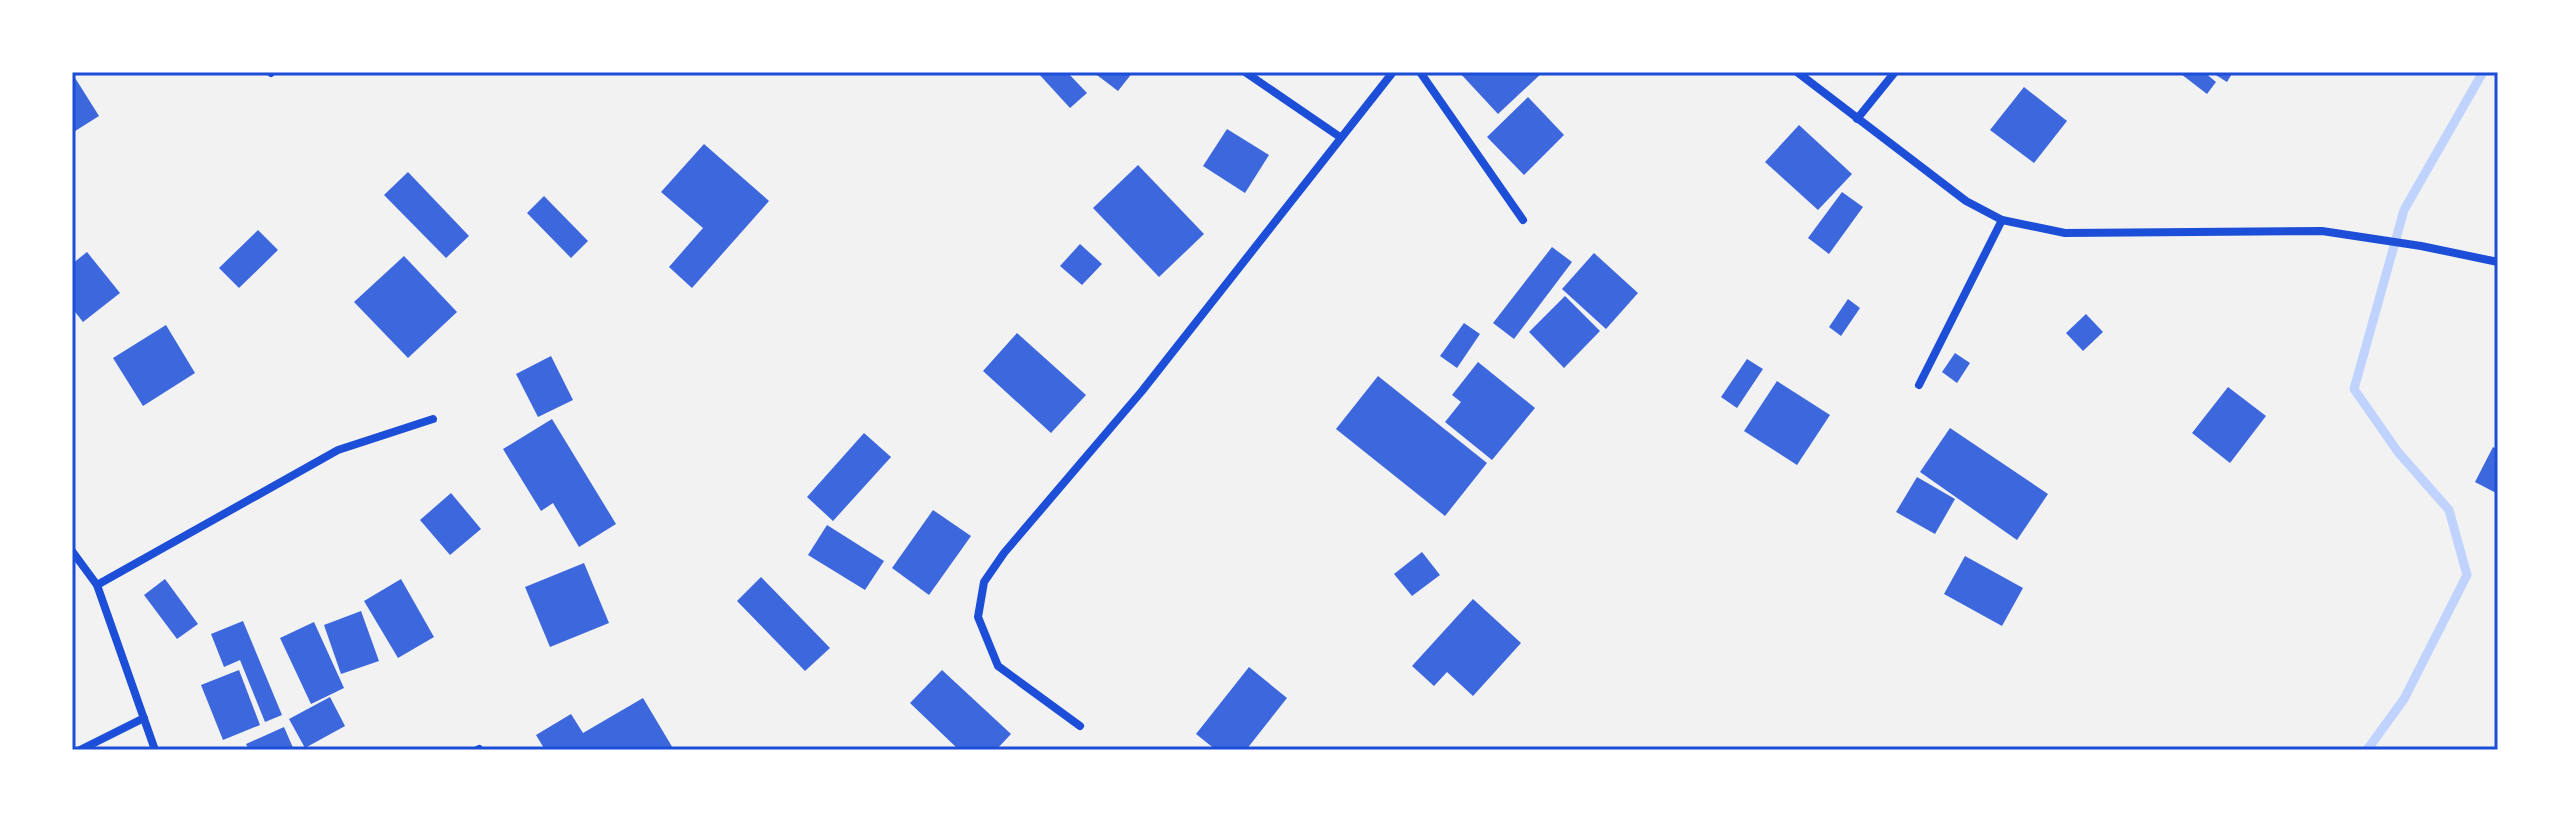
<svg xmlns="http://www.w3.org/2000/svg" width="2570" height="822" viewBox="0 0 2570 822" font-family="Jost,sans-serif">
  <rect width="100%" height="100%" fill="#f2f2f2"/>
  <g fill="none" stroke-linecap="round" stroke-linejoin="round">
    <!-- stream -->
    <path stroke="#bfd3fe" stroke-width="9" d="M 2367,750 L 2404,699 L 2467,575 L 2449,510 L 2398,452 L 2354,389 L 2404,210 L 2483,72"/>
  </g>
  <!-- building -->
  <g fill="#3d67dc">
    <path d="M 1037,72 L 1067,72 L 1087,93 L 1070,108 Z"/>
    <path d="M 1093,72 L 1133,72 L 1118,91 Z"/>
    <path d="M 1459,72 L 1543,72 L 1498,114 Z"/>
    <path d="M 2182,72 L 2204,72 L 2216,82 L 2207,94 L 2181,74 Z"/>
    <path d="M 2211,72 L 2233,72 L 2227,82 Z"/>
    <path d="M 72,73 L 99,116 L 72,133 Z"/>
    <path d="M 2024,87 L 2067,121 L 2034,163 L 1990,130 Z"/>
    <path d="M 1528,97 L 1564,135 L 1524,175 L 1487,137 Z"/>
    <path d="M 1799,125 L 1852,174 L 1818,210 L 1765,162 Z"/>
    <path d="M 1227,129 L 1269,155 L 1245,193 L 1203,166 Z"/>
    <path d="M 704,144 L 769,201 L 692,288 L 669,267 L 703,228 L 661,192 Z"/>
    <path d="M 1138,165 L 1204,234 L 1159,277 L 1093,208 Z"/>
    <path d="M 408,172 L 469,236 L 446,258 L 384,195 Z"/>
    <path d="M 1842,192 L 1863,207 L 1829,254 L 1808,238 Z"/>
    <path d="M 544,196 L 588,241 L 571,258 L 527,213 Z"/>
    <path d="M 258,230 L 278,250 L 239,288 L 219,268 Z"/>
    <path d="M 1080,244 L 1102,264 L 1082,285 L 1060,266 Z"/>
    <path d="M 1552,247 L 1572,262 L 1514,339 L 1493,323 Z"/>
    <path d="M 87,252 L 120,293 L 83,322 L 72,308 L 72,264 Z"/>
    <path d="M 1594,253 L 1638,293 L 1606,329 L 1562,289 Z"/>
    <path d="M 404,256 L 457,312 L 408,358 L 354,302 Z"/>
    <path d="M 1565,296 L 1600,331 L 1564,368 L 1529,332 Z"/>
    <path d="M 1848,299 L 1860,308 L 1841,336 L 1829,327 Z"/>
    <path d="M 2086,314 L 2103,332 L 2083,351 L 2066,333 Z"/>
    <path d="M 1464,323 L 1480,334 L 1457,368 L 1440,356 Z"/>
    <path d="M 166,325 L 195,373 L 143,406 L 113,358 Z"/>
    <path d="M 1017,333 L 1086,395 L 1051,433 L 983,371 Z"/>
    <path d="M 1955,353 L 1970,363 L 1957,383 L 1942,372 Z"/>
    <path d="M 551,356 L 573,400 L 538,417 L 516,374 Z"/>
    <path d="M 1747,359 L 1763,369 L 1737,408 L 1721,397 Z"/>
    <path d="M 1478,362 L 1535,408 L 1492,460 L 1445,422 L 1461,402 L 1452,395 Z"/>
    <path d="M 1378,376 L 1487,463 L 1445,516 L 1336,429 Z"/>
    <path d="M 1777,381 L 1830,415 L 1797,465 L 1744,431 Z"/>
    <path d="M 2228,387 L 2266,416 L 2230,463 L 2192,433 Z"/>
    <path d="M 552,419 L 616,524 L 579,547 L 553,503 L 541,511 L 503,449 Z"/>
    <path d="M 1950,428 L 2048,494 L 2017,540 L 1920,472 Z"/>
    <path d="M 864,433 L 891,457 L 833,521 L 807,497 Z"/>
    <path d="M 2493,447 L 2498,450 L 2498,494 L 2475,482 Z"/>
    <path d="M 1917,477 L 1955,499 L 1935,534 L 1896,512 Z"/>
    <path d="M 451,493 L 481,529 L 450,555 L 420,520 Z"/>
    <path d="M 933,510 L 971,536 L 929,595 L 892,568 Z"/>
    <path d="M 827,525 L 884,561 L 865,590 L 808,555 Z"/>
    <path d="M 1422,552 L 1440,575 L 1412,596 L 1394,574 Z"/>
    <path d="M 1965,556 L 2023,588 L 2002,626 L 1944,594 Z"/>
    <path d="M 584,563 L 609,623 L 550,647 L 525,587 Z"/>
    <path d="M 761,577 L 830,648 L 805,671 L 737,601 Z"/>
    <path d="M 165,579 L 198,624 L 177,639 L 144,595 Z"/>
    <path d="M 401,579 L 434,637 L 398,658 L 364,601 Z"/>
    <path d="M 1473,599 L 1521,643 L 1473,696 L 1447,672 L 1434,686 L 1412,666 Z"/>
    <path d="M 361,611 L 379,661 L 341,674 L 324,625 Z"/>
    <path d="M 243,621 L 282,715 L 265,722 L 240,660 L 224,667 L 211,634 Z"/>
    <path d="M 314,622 L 344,688 L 311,704 L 280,638 Z"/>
    <path d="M 1249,667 L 1287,698 L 1246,750 L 1216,750 L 1196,734 Z"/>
    <path d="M 239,670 L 260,725 L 223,740 L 201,685 Z"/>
    <path d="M 942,670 L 1011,734 L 996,750 L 959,750 L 910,703 Z"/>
    <path d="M 330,697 L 345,726 L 305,748 L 289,719 Z"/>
    <path d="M 643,698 L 674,750 L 545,750 L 536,735 L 571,714 L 583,733 Z"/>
    <path d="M 284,727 L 294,750 L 249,750 L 246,744 Z"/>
  </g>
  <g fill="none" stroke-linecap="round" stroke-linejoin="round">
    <!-- minor -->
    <g stroke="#1d4ed8" stroke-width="8">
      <path d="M 1245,72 L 1340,137"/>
      <path d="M 1420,72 L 1523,220"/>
      <path d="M 1797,72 L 1966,201 L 2002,220 L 2065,233 L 2322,231 L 2421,246 L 2498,262"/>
      <path d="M 271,73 L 272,72"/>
      <path d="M 1857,119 L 1895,72"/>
      <path d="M 1919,385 L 2002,220"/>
      <path d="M 72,551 L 97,585 L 155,750"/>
      <path d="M 97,585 L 338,450 L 433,419"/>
      <path d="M 1080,726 L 998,666 L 978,617 L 984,582 L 1004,553 L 1142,391 L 1393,72"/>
      <path d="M 80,750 L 144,718"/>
      <path d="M 477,750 L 479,749"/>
    </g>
  </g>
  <!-- border -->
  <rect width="2570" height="822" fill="none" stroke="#ffffff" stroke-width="148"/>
  <rect x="74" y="74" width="2422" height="674" fill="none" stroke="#1d4ed8" stroke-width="3"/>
</svg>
